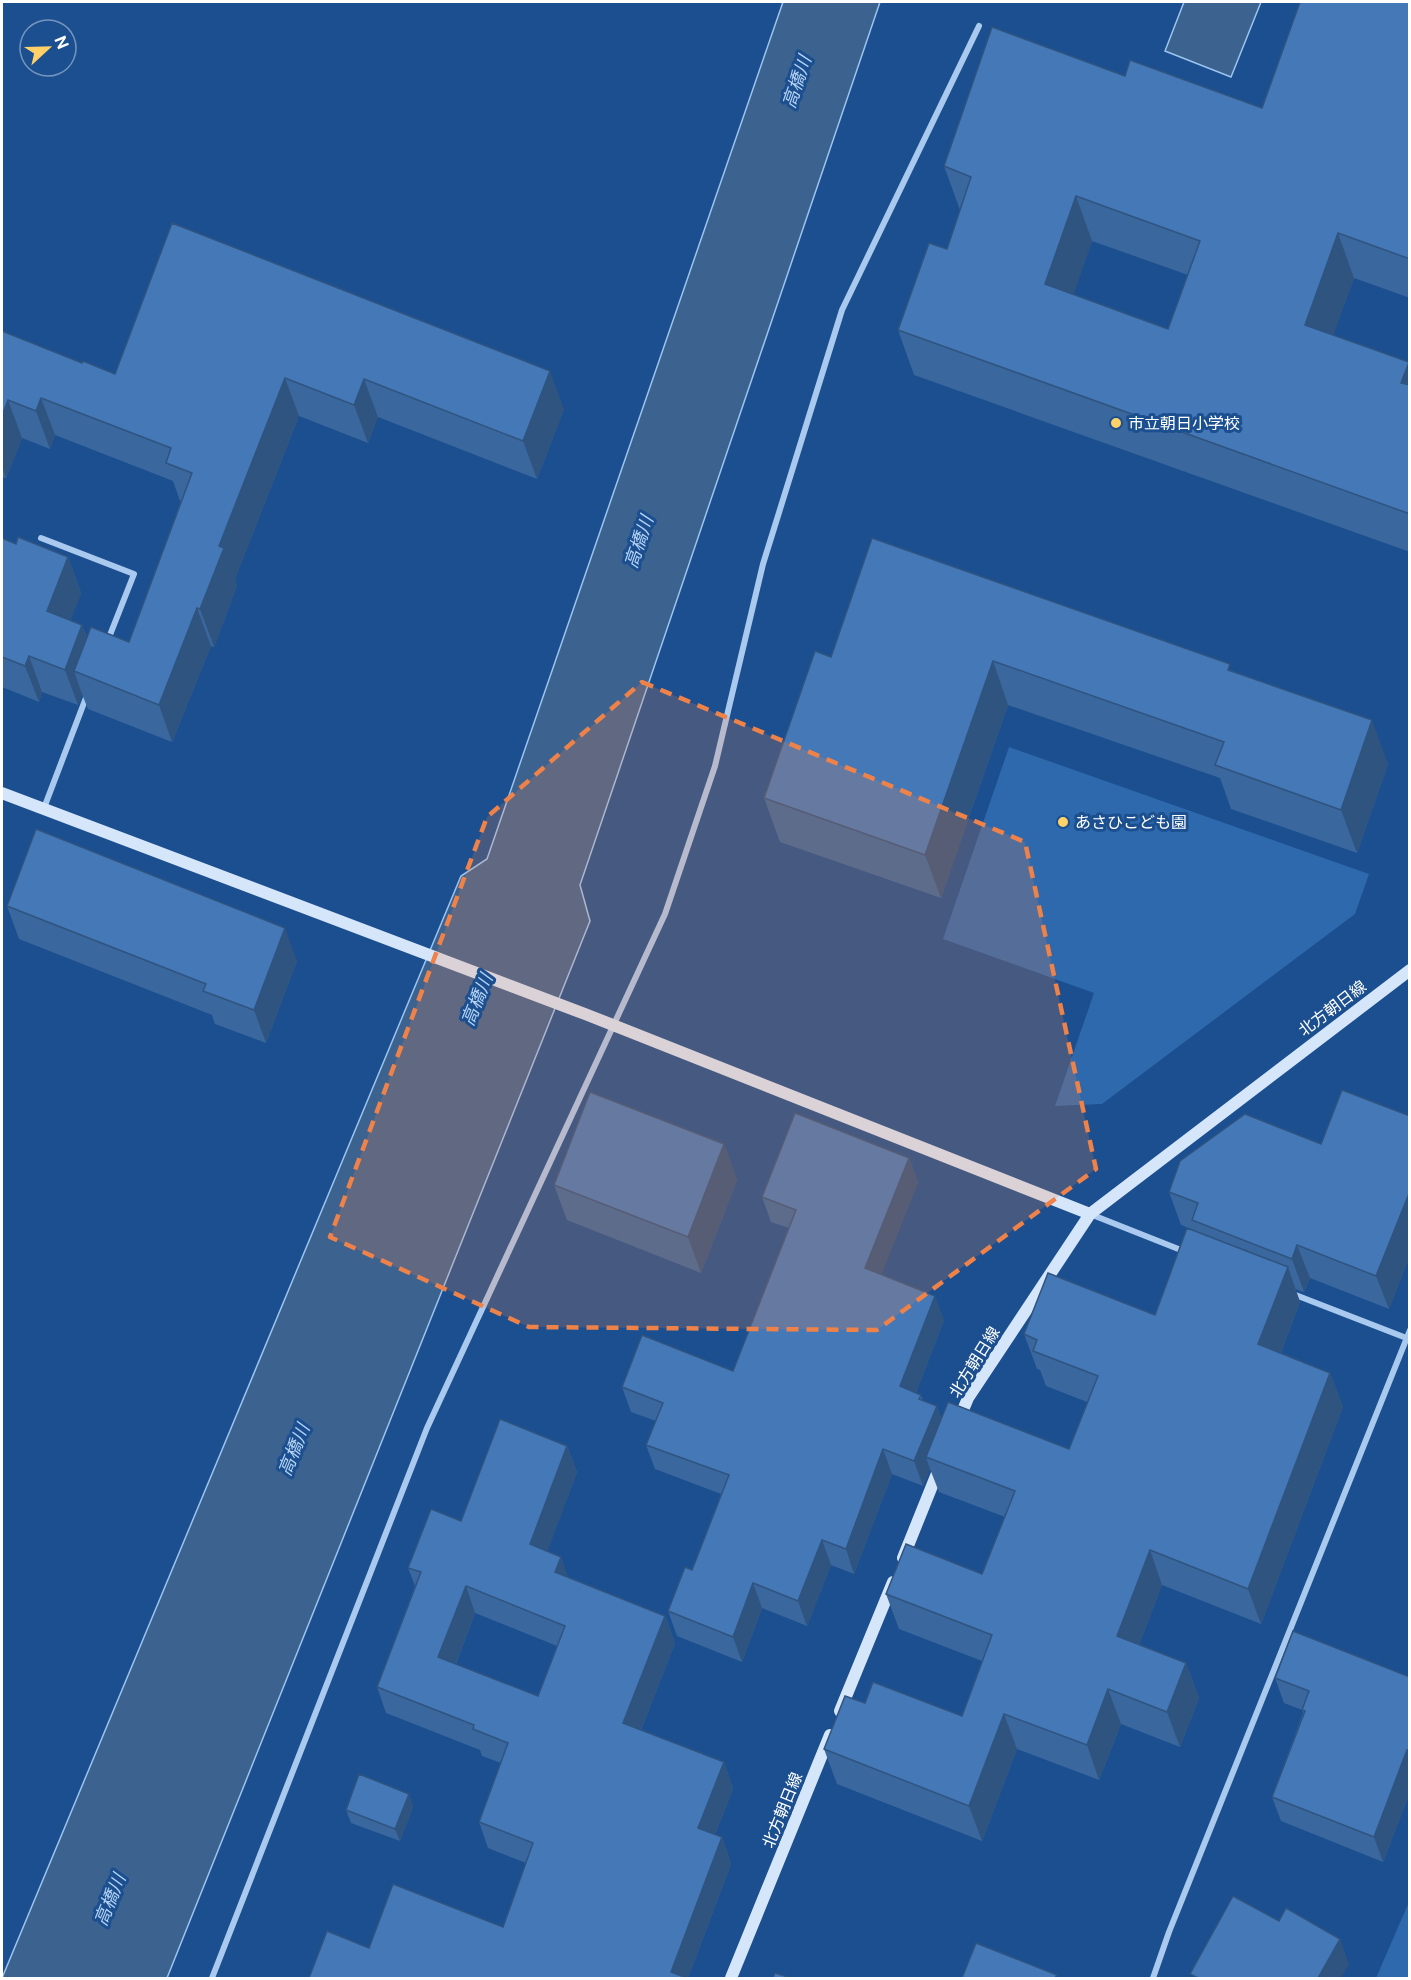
<svg xmlns="http://www.w3.org/2000/svg" width="1411" height="1980" viewBox="0 0 1411 1980" font-family="'Public Sans','Noto Sans JP',sans-serif">
  <rect width="100%" height="100%" fill="#1b4f8f"/>
  <!-- green -->
  <g fill="#2e69ad">
    <path d="M 1009,747 L 1369,874 L 1355,914 L 1102,1104 L 1055,1106 L 1094,993 L 943,939 Z"/>
    <path d="M 1409,1902 L 1409,1978 L 1376,1978 Z"/>
  </g>
  <!-- water -->
  <g fill="#3c6290" stroke="#9cc4f0" stroke-width="1.5">
    <path d="M 783,2 L 880,2 L 580,885 L 590,921 L 167,1978 L 2,1978 L 461,876 L 487,859 Z"/>
    <path d="M 1184,2 L 1261,2 L 1231,77 L 1165,51 Z"/>
  </g>
  <g fill="none" stroke-linecap="round" stroke-linejoin="round">
    <!-- street -->
    <g stroke="#a9c9ee" stroke-width="6">
      <path d="M 41,538 L 134,574 L 108,640"/>
      <path d="M 44,808 L 87,695"/>
      <path d="M 1090,1214 L 1186,1252"/>
      <path d="M 1293,1294 L 1409,1339"/>
      <path d="M 212,1978 L 427,1428 L 665,914 L 715,766 L 763,564 L 842,310 L 979,26"/>
      <path d="M 1153,1978 L 1169,1932 L 1410,1330"/>
    </g>
    <!-- secondary -->
    <g stroke="#d6e6fa" stroke-width="12">
      <path d="M 2,793 L 585,1014 L 1090,1214"/>
      <path d="M 958,1422 L 968,1398 L 1090,1214 L 1410,970"/>
      <path d="M 903,1558 L 940,1466"/>
      <path d="M 840,1711 L 893,1582"/>
      <path d="M 731,1978 L 830,1735"/>
    </g>
  </g>
  <!-- wall -->
  <g fill="#3a679d" fill-rule="evenodd">
    <path d="M 1410,2 L 1410,298 L 1354,278 L 1333,335 L 1409,362 L 1410,365 L 1410,552 L 914,375 L 898,330 L 947,249 L 960,210 L 944,166 L 1125,76 L 1262,108 ZM 1092,241 L 1188,275 L 1168,329 L 1073,295 Z"/>
    <path d="M 172,223 L 564,409 L 537,479 L 378,417 L 368,443 L 299,416 L 235,579 L 237,586 L 214,647 L 211,646 L 172,742 L 88,709 L 82,694 L 78,705 L 42,692 L 39,702 L 2,687 L 2,538 L 16,544 L 68,557 L 81,593 L 70,620 L 82,625 L 87,638 L 129,642 L 181,501 L 180,501 L 173,481 L 55,435 L 50,449 L 22,438 L 6,478 L 2,477 L 2,331 L 82,363 L 115,374 Z"/>
    <path d="M 872,538 L 1233,671 L 1388,764 L 1357,853 L 1231,809 L 1220,778 L 1008,705 L 941,898 L 780,842 L 764,798 L 831,657 Z"/>
    <path d="M 7,906 L 297,961 L 266,1043 L 215,1024 L 212,1015 L 19,939 Z"/>
    <path d="M 1410,1116 L 1410,1255 L 1389,1309 L 1310,1278 L 1304,1292 L 1295,1289 L 1300,1302 L 1281,1353 L 1330,1373 L 1343,1407 L 1261,1624 L 1162,1585 L 1139,1645 L 1186,1663 L 1199,1698 L 1180,1747 L 1121,1724 L 1099,1780 L 1017,1749 L 982,1841 L 837,1784 L 824,1749 L 865,1703 L 962,1716 L 982,1661 L 899,1629 L 886,1594 L 982,1574 L 1005,1517 L 939,1492 L 930,1469 L 923,1486 L 892,1474 L 854,1574 L 831,1565 L 807,1626 L 762,1608 L 742,1662 L 677,1636 L 668,1611 L 692,1570 L 721,1494 L 655,1469 L 646,1445 L 656,1421 L 631,1412 L 622,1387 L 733,1371 L 789,1228 L 771,1222 L 762,1197 L 909,1158 L 918,1182 L 881,1275 L 944,1320 L 916,1393 L 921,1395 L 923,1401 L 942,1419 L 1069,1449 L 1087,1402 L 1046,1386 L 1040,1370 L 1037,1369 L 1024,1334 L 1155,1315 L 1196,1231 L 1181,1225 L 1169,1192 Z"/>
    <path d="M 724,1144 L 737,1180 L 701,1273 L 567,1220 L 554,1185 Z"/>
    <path d="M 567,1446 L 577,1472 L 547,1551 L 561,1557 L 568,1578 L 665,1616 L 675,1643 L 641,1730 L 724,1762 L 733,1789 L 715,1835 L 722,1837 L 731,1864 L 688,1978 L 369,1948 L 503,1927 L 526,1863 L 488,1848 L 479,1822 L 501,1763 L 482,1756 L 480,1750 L 386,1713 L 377,1687 L 415,1586 L 408,1568 L 461,1521 ZM 475,1613 L 557,1646 L 538,1696 L 456,1664 Z"/>
    <path d="M 1410,1677 L 1410,1792 L 1383,1862 L 1281,1821 L 1272,1797 L 1303,1713 L 1302,1710 L 1284,1703 L 1275,1678 Z"/>
    <path d="M 409,1794 L 413,1807 L 400,1841 L 351,1823 L 346,1810 Z"/>
  </g>
  <!-- shaded-wall -->
  <g fill="#305480">
    <path d="M 1076,196 L 1092,241 L 1062,329 L 1045,284 Z"/>
    <path d="M 1338,233 L 1354,278 L 1321,369 L 1305,325 Z"/>
    <path d="M 1409,362 L 1410,365 L 1410,405 L 1401,383 Z"/>
    <path d="M 550,371 L 564,409 L 537,479 L 523,441 Z"/>
    <path d="M 285,378 L 299,416 L 235,579 L 237,586 L 214,647 L 200,609 L 219,546 Z"/>
    <path d="M 364,379 L 378,417 L 368,443 L 354,405 Z"/>
    <path d="M 41,398 L 55,435 L 50,449 L 36,411 Z"/>
    <path d="M 8,400 L 22,438 L 6,478 L 2,467 L 2,416 Z"/>
    <path d="M 68,557 L 81,593 L 60,647 L 47,611 Z"/>
    <path d="M 197,608 L 211,646 L 172,742 L 159,705 Z"/>
    <path d="M 82,625 L 95,661 L 74,671 L 82,694 L 78,705 L 65,670 Z"/>
    <path d="M 29,656 L 42,692 L 39,702 L 25,666 Z"/>
    <path d="M 993,661 L 1008,705 L 941,898 L 925,855 Z"/>
    <path d="M 1372,720 L 1388,764 L 1357,853 L 1341,810 Z"/>
    <path d="M 285,928 L 297,961 L 266,1043 L 254,1010 Z"/>
    <path d="M 724,1144 L 737,1180 L 701,1273 L 688,1237 Z"/>
    <path d="M 909,1158 L 918,1182 L 874,1293 L 865,1268 Z"/>
    <path d="M 1410,1191 L 1410,1255 L 1389,1309 L 1376,1276 Z"/>
    <path d="M 1297,1245 L 1310,1278 L 1304,1292 L 1292,1259 Z"/>
    <path d="M 1288,1267 L 1300,1302 L 1271,1379 L 1258,1344 Z"/>
    <path d="M 935,1296 L 944,1320 L 909,1411 L 900,1386 Z"/>
    <path d="M 1330,1373 L 1343,1407 L 1261,1624 L 1248,1589 Z"/>
    <path d="M 937,1406 L 946,1430 L 926,1457 L 930,1469 L 923,1486 L 914,1461 Z"/>
    <path d="M 567,1446 L 577,1472 L 540,1571 L 530,1544 Z"/>
    <path d="M 883,1449 L 892,1474 L 854,1574 L 846,1549 Z"/>
    <path d="M 822,1540 L 831,1565 L 807,1626 L 798,1601 Z"/>
    <path d="M 1150,1550 L 1162,1585 L 1129,1671 L 1117,1636 Z"/>
    <path d="M 561,1557 L 570,1583 L 555,1572 Z"/>
    <path d="M 753,1583 L 762,1608 L 742,1662 L 733,1637 Z"/>
    <path d="M 466,1586 L 475,1613 L 448,1684 L 438,1657 Z"/>
    <path d="M 665,1616 L 675,1643 L 633,1750 L 623,1723 Z"/>
    <path d="M 1186,1663 L 1199,1698 L 1180,1747 L 1167,1712 Z"/>
    <path d="M 1108,1689 L 1121,1724 L 1099,1780 L 1087,1745 Z"/>
    <path d="M 1004,1714 L 1017,1749 L 982,1841 L 969,1806 Z"/>
    <path d="M 1407,1750 L 1410,1757 L 1410,1792 L 1383,1862 L 1374,1837 Z"/>
    <path d="M 724,1762 L 733,1789 L 707,1855 L 698,1828 Z"/>
    <path d="M 409,1794 L 413,1807 L 400,1841 L 395,1829 Z"/>
    <path d="M 722,1837 L 731,1864 L 688,1978 L 671,1972 Z"/>
    <path d="M 1340,1939 L 1349,1964 L 1341,1978 L 1318,1978 Z"/>
  </g>
  <!-- building -->
  <g fill="#4478b7" stroke="#305480" stroke-width="1.5" fill-rule="evenodd">
    <path d="M 1300,2 L 1410,2 L 1410,259 L 1338,233 L 1305,325 L 1409,362 L 1401,383 L 1410,385 L 1410,514 L 898,330 L 929,243 L 947,249 L 971,177 L 944,166 L 992,27 L 1125,76 L 1130,60 L 1262,108 ZM 1076,196 L 1200,241 L 1168,329 L 1045,284 Z"/>
    <path d="M 172,223 L 550,371 L 523,441 L 364,379 L 354,405 L 285,378 L 219,546 L 224,548 L 200,609 L 197,608 L 159,705 L 74,671 L 91,627 L 129,642 L 192,473 L 166,463 L 171,448 L 41,398 L 36,411 L 8,400 L 2,416 L 2,331 L 82,363 L 83,361 L 115,374 Z"/>
    <path d="M 18,537 L 68,557 L 47,611 L 82,625 L 65,670 L 29,656 L 25,666 L 2,657 L 2,538 L 16,544 Z"/>
    <path d="M 872,538 L 1230,664 L 1228,670 L 1372,720 L 1341,810 L 1215,765 L 1224,742 L 993,661 L 925,855 L 764,798 L 815,651 L 831,657 Z"/>
    <path d="M 36,829 L 285,928 L 254,1010 L 203,991 L 206,984 L 7,906 Z"/>
    <path d="M 1342,1090 L 1410,1116 L 1410,1191 L 1376,1276 L 1297,1245 L 1292,1259 L 1192,1220 L 1198,1203 L 1169,1192 L 1180,1161 L 1245,1114 L 1321,1144 Z"/>
    <path d="M 590,1092 L 724,1144 L 688,1237 L 554,1185 Z"/>
    <path d="M 795,1113 L 909,1158 L 865,1268 L 935,1296 L 900,1386 L 921,1395 L 919,1399 L 937,1406 L 914,1461 L 883,1449 L 846,1549 L 822,1540 L 798,1601 L 753,1583 L 733,1637 L 668,1611 L 685,1567 L 692,1570 L 729,1475 L 646,1445 L 663,1403 L 622,1387 L 642,1335 L 733,1371 L 796,1210 L 762,1197 Z"/>
    <path d="M 1187,1228 L 1288,1267 L 1258,1344 L 1330,1373 L 1248,1589 L 1150,1550 L 1117,1636 L 1186,1663 L 1167,1712 L 1108,1689 L 1087,1745 L 1004,1714 L 969,1806 L 824,1749 L 845,1696 L 865,1703 L 873,1682 L 962,1716 L 992,1635 L 886,1594 L 906,1544 L 982,1574 L 1015,1491 L 926,1457 L 948,1402 L 1069,1449 L 1098,1376 L 1033,1351 L 1037,1340 L 1024,1334 L 1048,1273 L 1155,1315 Z"/>
    <path d="M 500,1419 L 567,1446 L 530,1544 L 561,1557 L 555,1572 L 665,1616 L 623,1723 L 724,1762 L 698,1828 L 722,1837 L 671,1972 L 687,1978 L 309,1978 L 327,1931 L 369,1948 L 393,1884 L 503,1927 L 533,1843 L 479,1822 L 508,1743 L 473,1729 L 474,1725 L 377,1687 L 421,1572 L 408,1568 L 431,1509 L 461,1521 ZM 466,1586 L 565,1626 L 538,1696 L 438,1657 Z"/>
    <path d="M 1293,1631 L 1410,1677 L 1410,1751 L 1407,1750 L 1374,1837 L 1272,1797 L 1305,1711 L 1302,1710 L 1309,1691 L 1275,1678 Z"/>
    <path d="M 359,1774 L 409,1794 L 395,1829 L 346,1810 Z"/>
    <path d="M 1233,1896 L 1279,1921 L 1286,1908 L 1340,1939 L 1318,1978 L 1198,1978 L 1190,1974 Z"/>
    <path d="M 976,1943 L 1057,1975 L 1055,1978 L 962,1978 Z"/>
    <path d="M 775,1973 L 791,1978 L 773,1978 Z"/>
  </g>
  <!-- marked area -->
  <path fill="#ee8249" fill-opacity="0.2" stroke="#ee8249" stroke-width="4.5" stroke-dasharray="12 8" stroke-linejoin="round" d="M 642,682 L 1025,842 L 1096,1169 L 877,1330 L 529,1327 L 330,1237 L 487,817 Z"/>
  <!-- markers -->
  <g fill="#ffd166" stroke="#1b4f8f" stroke-width="2">
    <circle cx="1116" cy="423" r="6"/>
    <circle cx="1063" cy="822" r="6"/>
  </g>
  <g text-anchor="middle" stroke-width="6" stroke-linejoin="round" paint-order="stroke">
    <!-- poi labels -->
    <g font-size="16" fill="#fff" stroke="#1b4f8f" text-anchor="start">
      <text x="1128" y="429">市立朝日小学校</text>
      <text x="1075" y="828">あさひこども園</text>
    </g>
    <!-- street labels -->
    <g font-size="16" fill="#fff" stroke="#1b4f8f">
      <text transform="translate(1332 1008) rotate(-37)" y="6">北方朝日線</text>
      <text transform="translate(974 1362) rotate(-58)" y="6">北方朝日線</text>
      <text transform="translate(782 1810) rotate(-68)" y="6">北方朝日線</text>
    </g>
    <!-- water labels -->
    <g font-size="18" font-style="italic" fill="#b5d3f5" stroke="#1b4f8f">
      <text transform="translate(797 82) rotate(-71)" y="6">高橋川</text>
      <text transform="translate(639 542) rotate(-71)" y="6">高橋川</text>
      <text transform="translate(477 1000) rotate(-68)" y="6">高橋川</text>
      <text transform="translate(294 1450) rotate(-68)" y="6">高橋川</text>
      <text transform="translate(110 1900) rotate(-68)" y="6">高橋川</text>
    </g>
  </g>
  <!-- border -->
  <rect width="1411" height="1980" fill="none" stroke="#ffffff" stroke-width="6"/>
  <!-- north arrow -->
  <g transform="translate(48 48) rotate(68)"><circle r="28" fill="#1b4f8f" stroke="#7695bc" stroke-width="1.5"/>
  <path d="M0-4.5L10 22L0 15L-10 22Z" fill="#ffd166"/>
  <text y="-9" font-size="16" font-weight="bold" text-anchor="middle" fill="#ffffff">N</text>
  </g>
</svg>
